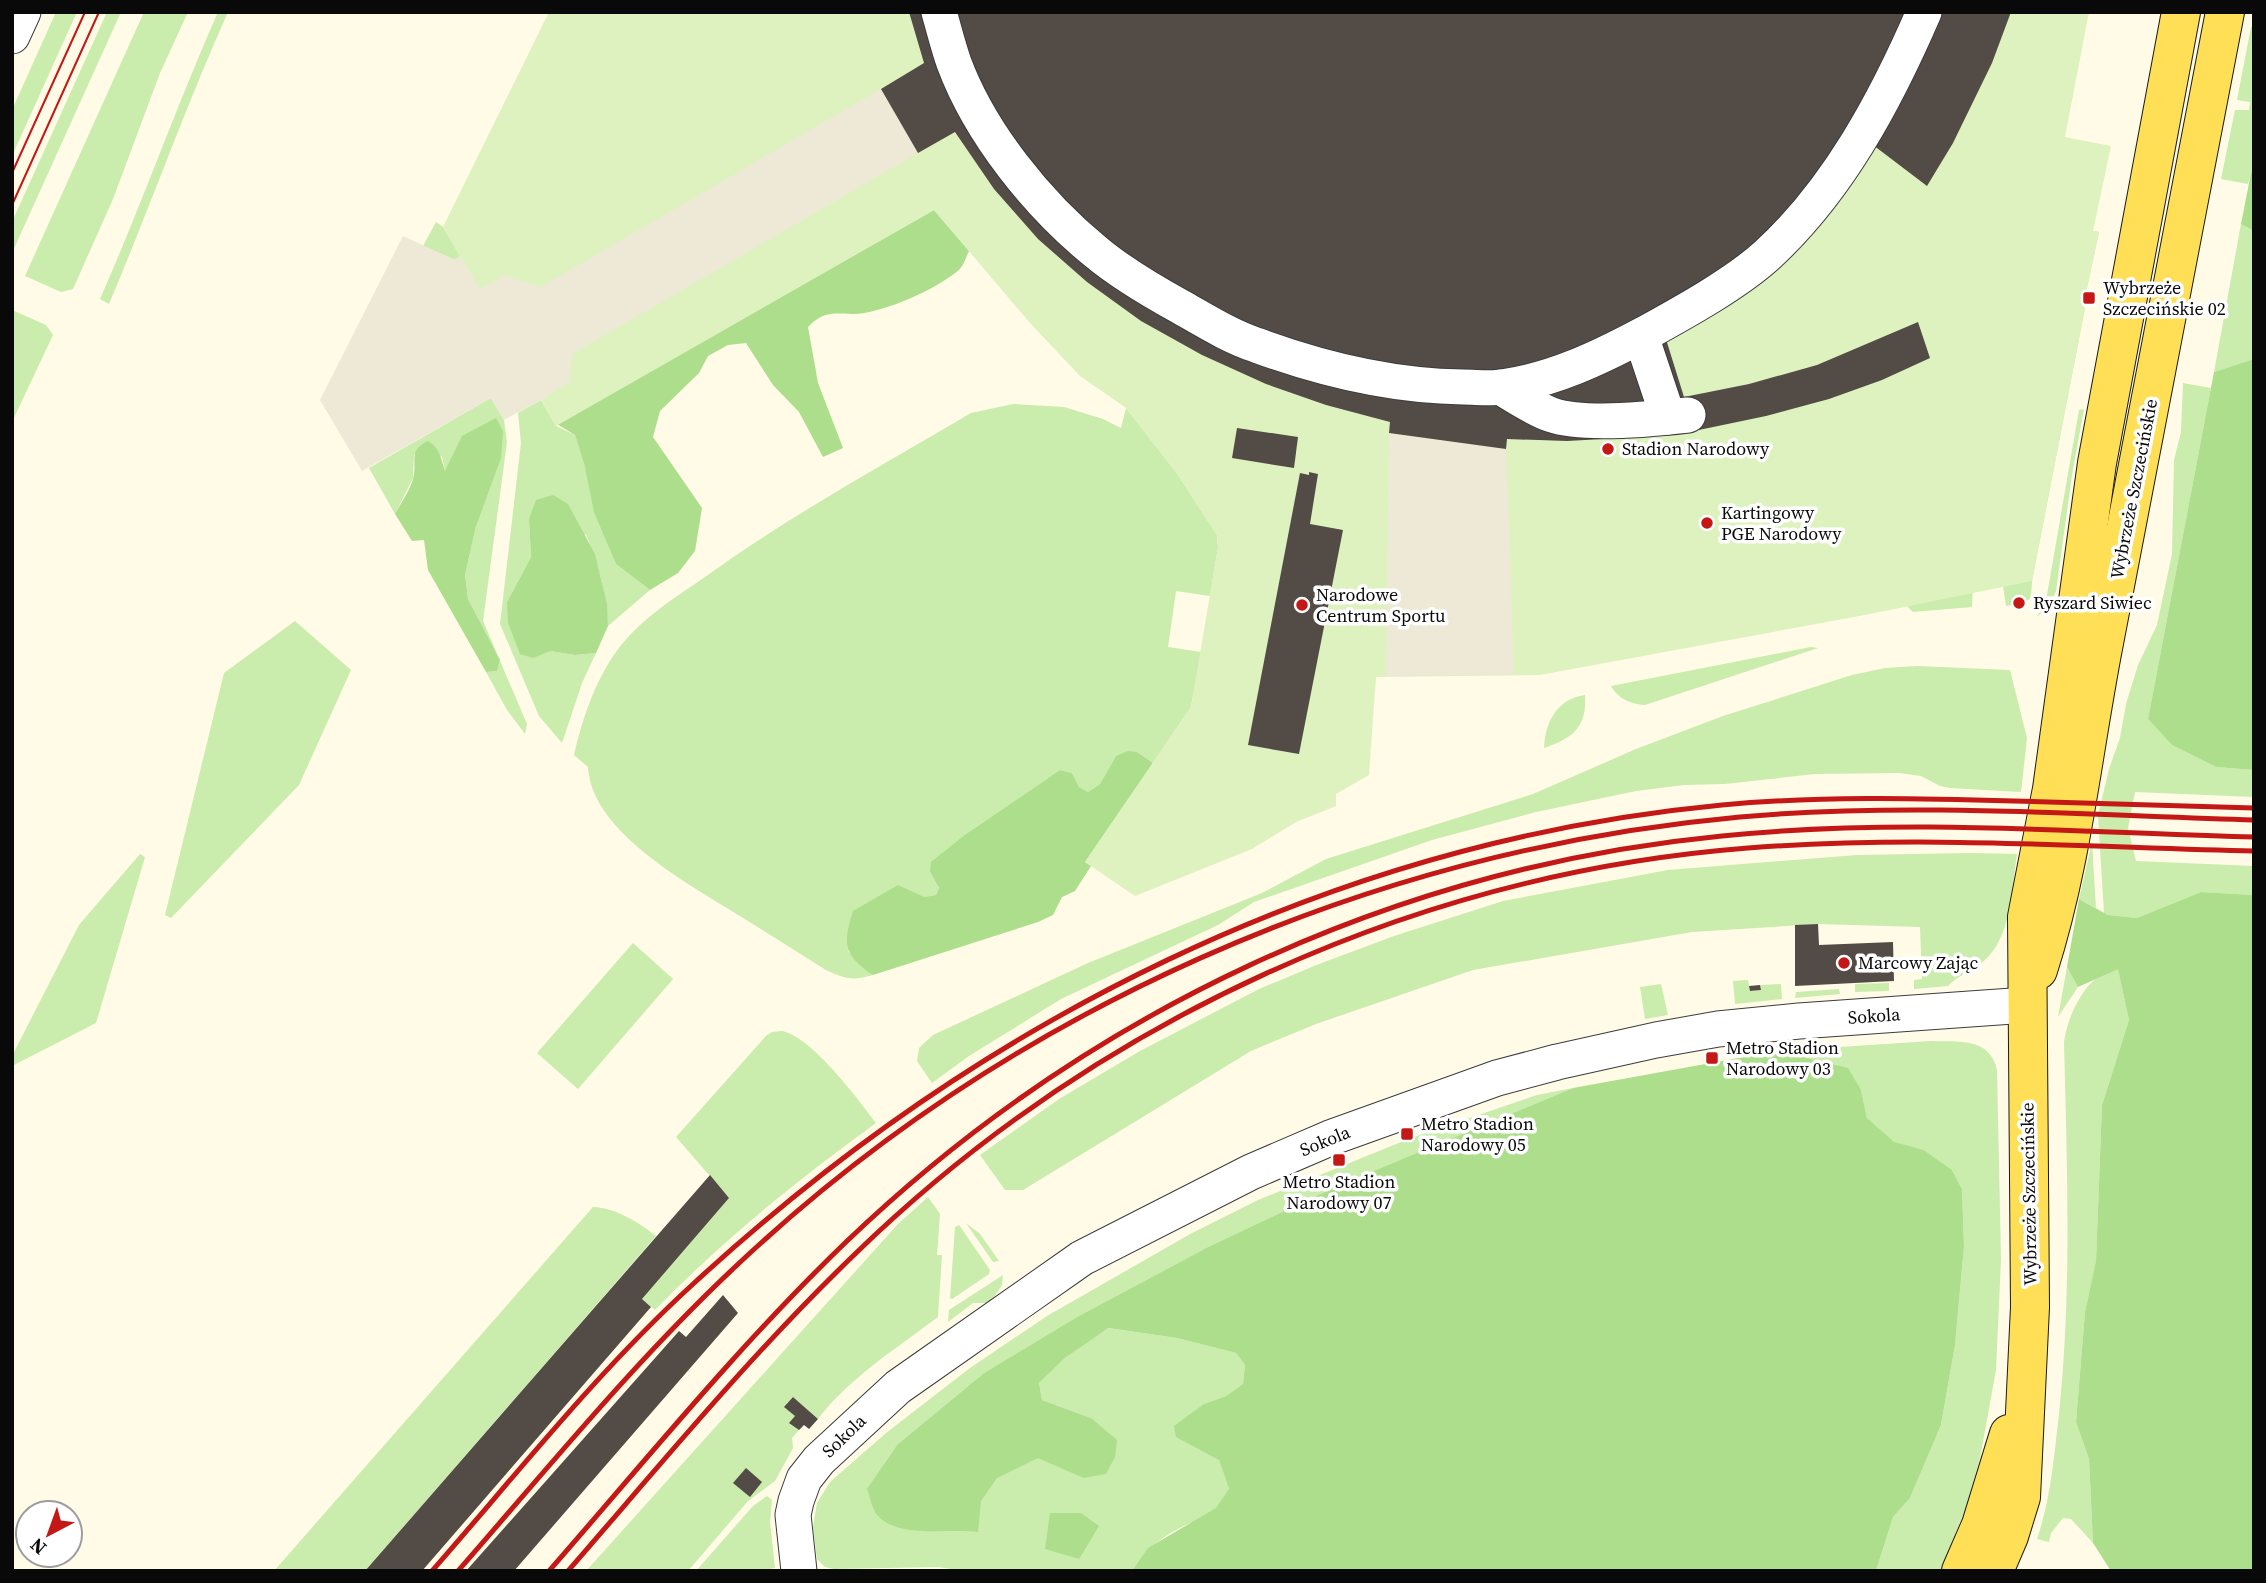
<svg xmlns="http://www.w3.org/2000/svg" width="2266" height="1583" viewBox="0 0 2266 1583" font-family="'Source Serif 4',serif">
  <rect width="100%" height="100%" fill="#fffbe6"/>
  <!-- green -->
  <g fill="#caecad" fill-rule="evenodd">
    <path d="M 56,12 L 77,12 L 12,156 L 12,110 Z"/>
    <path d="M 107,12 L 121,12 L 12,253 L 12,222 Z"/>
    <path d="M 144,12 L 188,12 L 160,73 L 113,199 L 73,289 L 61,292 L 25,276 Z"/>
    <path d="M 218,12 L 228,12 C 185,108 150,207 109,304 L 100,299 C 142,204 176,107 218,12 Z"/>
    <path d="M 2251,27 L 2254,27 L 2254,172 L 2251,173 L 2248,184 L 2221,179 L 2235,110 L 2249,110 L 2250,102 L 2237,100 Z"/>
    <path d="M 436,222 L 443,227 L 460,256 L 455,260 L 423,246 Z"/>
    <path d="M 2241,224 L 2254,231 L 2254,359 L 2214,372 Z"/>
    <path d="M 2093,231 L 2099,232 L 2083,307 L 2085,308 L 2032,581 L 2031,598 L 2025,602 L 2006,606 L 2003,586 L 2028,581 Z"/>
    <path d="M 12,310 L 46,325 L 53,335 L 12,422 Z"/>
    <path d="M 2183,383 L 2211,388 L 2148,719 L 2172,745 L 2216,767 L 2254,770 L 2254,797 L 2135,792 L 2128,828 L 2136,861 L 2254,866 L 2254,895 L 2201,892 L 2137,918 L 2108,915 L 2104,913 L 2098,815 L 2109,769 L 2120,738 L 2126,704 L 2138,665 L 2157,625 L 2172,554 L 2174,460 L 2181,432 Z"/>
    <path d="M 491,398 L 504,420 L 507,442 L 483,621 L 527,724 L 525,734 L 507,710 L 486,672 L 497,671 L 500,660 L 468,599 L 465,575 L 476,526 L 445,472 L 442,456 L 414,454 L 413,478 L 395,514 L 369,468 Z"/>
    <path d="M 541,400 L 556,426 L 575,435 L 616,564 L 650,590 L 608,626 C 606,595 599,563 586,535 L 529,519 L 531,557 L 507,602 L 550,651 L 575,655 L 596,653 L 582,683 L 562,743 L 539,716 L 500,624 L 521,443 L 518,413 Z"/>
    <path d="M 1013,404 L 1064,407 L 1103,419 L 1121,428 L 1126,408 L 1176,472 L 1217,535 L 1218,547 L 1210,596 L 1176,591 L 1168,647 L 1201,652 L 1191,707 L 1153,763 L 1137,752 L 1116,756 L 1100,784 L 1088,792 L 1079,787 L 1072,773 L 1060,770 L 966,834 L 930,872 L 939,888 L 936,895 L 924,897 L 848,951 L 873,975 C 852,981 846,979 826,970 C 796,951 766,932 735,913 C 687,883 591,831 588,767 L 574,755 C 583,716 597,675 622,644 C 645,616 676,597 705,577 C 784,520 870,472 954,423 L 971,413 Z"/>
    <path d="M 2084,409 L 2072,475 L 2056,591 L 2049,606 L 2037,617 L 2047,595 L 2079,410 Z"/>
    <path d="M 1973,586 L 1972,607 L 1913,612 L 1907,606 Z"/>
    <path d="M 295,621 L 351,670 L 299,785 L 171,918 L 165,915 L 224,673 Z"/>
    <path d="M 1811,647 L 1818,648 L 1645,705 C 1631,704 1618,699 1611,686 Z"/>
    <path d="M 1917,666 L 2010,670 L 2027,738 L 2021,792 L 1950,788 L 1940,786 L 1921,776 L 1899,773 L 1815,774 L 1725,784 L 1684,785 L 1636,791 L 1536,812 L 1432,840 L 1254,902 L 1218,925 L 1061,999 L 969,1056 L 932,1083 L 917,1061 L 919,1048 L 933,1035 L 1088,963 L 1262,893 L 1326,859 L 1533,794 L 1636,749 L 1723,716 L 1852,675 L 1885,668 Z"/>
    <path d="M 1585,695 C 1587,727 1573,738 1544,748 C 1545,722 1557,699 1585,695 Z"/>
    <path d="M 2092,842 L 2096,908 L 2079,899 Z"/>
    <path d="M 1973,853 L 2017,854 C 2012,887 2012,933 1987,958 C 1976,969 1958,975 1948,986 L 1914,989 L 1914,980 L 1922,979 L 1920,927 L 1818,924 L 1692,932 L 1473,970 L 1316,1024 L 1251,1051 L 1023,1190 L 1005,1190 L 980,1155 L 1059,1099 L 1140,1051 L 1259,989 L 1319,964 L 1394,936 L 1503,901 L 1668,870 L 1857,855 Z"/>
    <path d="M 140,854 L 145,857 L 96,1023 L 12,1066 L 12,1056 L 79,925 Z"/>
    <path d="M 633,943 L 673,979 L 578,1089 L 537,1053 Z"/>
    <path d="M 2067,967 L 2078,987 L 2058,1017 Z"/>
    <path d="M 2118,968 L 2129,1020 L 2102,1105 L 2096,1262 L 2085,1312 L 2076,1422 L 2089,1459 L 2093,1543 L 2071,1519 L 2063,1518 L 2051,1533 L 2049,1542 L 2037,1539 C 2051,1498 2054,1456 2059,1414 C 2072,1290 2067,1166 2064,1042 C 2067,1021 2077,997 2093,981 C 2099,975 2110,972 2118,968 Z"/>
    <path d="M 1748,980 L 1750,991 L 1761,990 L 1760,985 L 1781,984 L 1782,999 L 1735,1004 L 1733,981 Z"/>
    <path d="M 1889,983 L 1889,991 L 1855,992 L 1855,984 Z"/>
    <path d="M 1661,984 L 1668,1015 L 1645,1019 L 1640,987 Z"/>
    <path d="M 1839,989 L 1840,994 L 1795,998 L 1796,992 Z"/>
    <path d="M 782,1031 C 812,1037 858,1099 876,1123 C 797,1180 723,1240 655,1310 L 642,1299 L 729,1198 L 676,1137 L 766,1036 L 772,1032 Z"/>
    <path d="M 1931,1041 C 1958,1042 1990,1037 1997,1070 L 2001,1259 L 1996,1370 L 1980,1458 L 1965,1510 L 1940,1571 L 1876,1571 L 1893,1517 L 1910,1498 L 1941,1425 L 1955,1345 L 1964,1246 L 1962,1189 L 1952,1170 L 1924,1150 L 1894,1143 L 1867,1118 L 1861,1090 L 1777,1051 Z"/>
    <path d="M 1573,1088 L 1335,1187 L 1208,1247 L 1077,1317 L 984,1373 L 898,1444 L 997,1458 L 1039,1458 L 1083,1478 L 1091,1418 L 1042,1400 L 1039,1383 L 1065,1358 L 1107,1328 L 1177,1338 L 1236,1353 L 1245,1365 L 1243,1384 L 1226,1396 L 1204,1404 L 1219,1460 L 1229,1489 L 1306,1527 L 1198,1520 C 1165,1533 1153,1543 1132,1571 L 964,1571 L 938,1567 L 834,1569 L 825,1567 L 817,1559 L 813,1527 L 817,1503 L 830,1482 L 886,1433 L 970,1368 L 1047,1316 L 1192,1233 L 1258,1200 L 1411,1138 L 1537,1095 ZM 1050,1513 L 1079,1559 L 1064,1554 Z"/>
    <path d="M 928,1197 L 940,1214 L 937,1255 L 942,1255 L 938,1317 C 897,1348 849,1378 818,1419 L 793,1397 L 785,1407 L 795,1416 L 790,1423 L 799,1430 L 792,1438 L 793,1448 L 775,1481 L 748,1501 L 688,1571 L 586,1571 L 898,1224 Z"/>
    <path d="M 593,1207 C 616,1208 638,1222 656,1236 L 365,1571 L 274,1571 Z"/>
    <path d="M 966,1223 L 980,1234 L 999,1261 L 993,1262 Z"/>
    <path d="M 959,1225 L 990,1270 L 989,1274 L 952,1299 L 950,1298 L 955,1227 Z"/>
    <path d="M 1003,1275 L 1002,1285 L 990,1303 L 973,1303 L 948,1322 L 949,1310 Z"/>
    <path d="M 767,1496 L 772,1500 L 770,1522 L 775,1568 L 759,1571 L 696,1571 L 753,1506 Z"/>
  </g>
  <!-- forest -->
  <g fill="#acde8b">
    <path d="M 2254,172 L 2254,231 L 2241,224 L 2251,173 Z"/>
    <path d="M 934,210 L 969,251 C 966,257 964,265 959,270 C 936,289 893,308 864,313 C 841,317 828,306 808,327 L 818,383 L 843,448 L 823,457 L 799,412 L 773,385 L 746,343 L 728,345 L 708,356 L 699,373 L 660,411 L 653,437 L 702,508 L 695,551 L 678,573 L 650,590 L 616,564 L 594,512 L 585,467 L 575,435 L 557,424 Z"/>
    <path d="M 2254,359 L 2254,770 L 2216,767 L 2172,745 L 2148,719 L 2214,372 Z"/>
    <path d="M 496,418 L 503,431 L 501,458 L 476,526 L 465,575 L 468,599 L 500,660 L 497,671 L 486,672 L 428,570 L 424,540 L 412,541 L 395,514 C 401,503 410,490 413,479 C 418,461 407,451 428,441 C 440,448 441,459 445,471 L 462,436 Z"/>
    <path d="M 553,495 L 568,504 L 595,554 L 607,604 L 608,626 L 596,653 L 575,655 L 550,651 L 533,658 L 520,654 L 508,623 L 507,602 L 531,557 L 529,519 L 536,500 Z"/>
    <path d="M 1128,751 L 1137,752 L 1153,763 L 1085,862 L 1091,866 L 1075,891 L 1062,897 L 1053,915 L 1038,922 L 873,975 C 843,955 843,943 853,911 L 898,885 L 924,897 L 936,895 L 939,888 L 930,872 L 931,862 L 966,834 L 1060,770 L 1072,773 L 1079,787 L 1088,792 L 1100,784 L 1116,756 Z"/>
    <path d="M 2201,892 L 2254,895 L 2254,1571 L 2111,1571 L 2093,1543 L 2089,1459 L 2076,1422 L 2085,1312 L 2096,1261 L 2102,1105 L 2129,1020 L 2118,969 L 2078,987 L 2067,967 L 2079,899 L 2108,915 L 2137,918 Z"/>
    <path d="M 1777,1051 L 1848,1068 L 1861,1090 L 1867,1118 L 1894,1142 L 1924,1150 L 1952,1170 L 1962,1189 L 1964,1246 L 1955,1345 L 1941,1425 L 1910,1498 L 1893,1517 L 1876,1571 L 1132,1571 L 1148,1548 L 1216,1508 L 1229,1489 L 1219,1460 L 1176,1437 L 1174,1426 L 1204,1404 L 1226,1396 L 1243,1384 L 1245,1365 L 1236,1353 L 1177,1338 L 1108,1328 L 1065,1358 L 1039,1383 L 1042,1400 L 1091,1418 L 1117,1440 L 1115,1457 L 1106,1474 L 1083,1478 L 1038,1458 L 997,1478 L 981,1501 L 978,1532 C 948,1528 898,1539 877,1515 C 872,1509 870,1496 867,1489 L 898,1444 L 984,1373 L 1077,1317 L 1208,1247 L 1335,1187 L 1573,1088 Z"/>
    <path d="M 1050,1513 L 1081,1513 L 1099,1526 L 1079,1559 L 1045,1549 Z"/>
  </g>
  <!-- pitch -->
  <path fill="#def2bf" d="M 549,12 L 2089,12 L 2065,137 L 2111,146 L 2093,231 L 2099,232 L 2083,307 L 2085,308 L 2032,581 L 1870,614 L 1540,675 L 1376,677 L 1369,775 L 1336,794 L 1336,806 L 1296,822 L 1252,849 L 1135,896 L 1085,862 L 1191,707 L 1218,547 L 1217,535 L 1176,472 L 1126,408 L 1080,376 L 1030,323 L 934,210 L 556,426 L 443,227 Z"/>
  <!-- plaza -->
  <g fill="#eee9d6">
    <path d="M 881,89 L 918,153 L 572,354 L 570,381 L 541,400 L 504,420 L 491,398 L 362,471 L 320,400 L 403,236 L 455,260 L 460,256 L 480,289 L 505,275 L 541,287 Z"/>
    <path d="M 1389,433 L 1506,449 L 1514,674 L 1386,676 Z"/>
  </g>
  <!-- building -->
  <g fill="#534b45">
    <path d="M 909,12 L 2011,12 L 1992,63 L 1953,143 L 1927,186 L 1873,145 L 1665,336 L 1684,397 L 1749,384 L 1817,365 L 1918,322 L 1930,358 L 1882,380 L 1829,399 L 1766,416 L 1694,431 L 1640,437 L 1567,441 L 1507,439 L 1506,449 L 1389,433 L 1390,422 L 1326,405 L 1266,384 L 1202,355 L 1141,321 L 1087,282 L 1038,239 L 994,189 L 955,132 L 918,153 L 881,89 L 924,63 Z"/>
    <path d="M 1237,428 L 1298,437 L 1294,468 L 1232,458 Z"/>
    <path d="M 1309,472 L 1318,474 L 1310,524 L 1343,530 L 1299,754 L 1248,745 L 1300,473 L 1309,475 Z"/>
    <path d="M 1818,924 L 1819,945 L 1893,942 L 1894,981 L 1795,986 L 1795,925 Z"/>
    <path d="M 1760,985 L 1761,990 L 1750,991 L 1749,986 Z"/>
    <path d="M 710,1175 L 729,1198 L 642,1299 L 651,1307 L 422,1571 L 365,1571 Z"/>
    <path d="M 723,1295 L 738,1313 L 514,1571 L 466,1571 L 679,1331 L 686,1337 Z"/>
    <path d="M 793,1397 L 818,1419 L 809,1429 L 804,1425 L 799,1430 L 789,1423 L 795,1416 L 784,1407 Z"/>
    <path d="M 746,1468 L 762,1482 L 750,1497 L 733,1483 Z"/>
  </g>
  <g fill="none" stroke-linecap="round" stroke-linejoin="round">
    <defs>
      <g id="minor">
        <path d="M 939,12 C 944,29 948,46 954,63 C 980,133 1038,205 1096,252 C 1121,273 1150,290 1179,306 C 1204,320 1229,336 1256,345 C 1321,369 1393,386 1463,387 C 1476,387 1489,389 1502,387 C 1553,380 1599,358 1644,334 C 1682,313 1735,284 1767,255 C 1838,190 1886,100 1924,12"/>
        <path d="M 12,36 L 23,12"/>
        <path d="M 1641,336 L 1668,417"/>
        <path d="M 1500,387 C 1517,397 1534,409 1552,415 C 1584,426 1653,419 1688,415"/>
        <path d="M 799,1571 L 793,1515 L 796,1501 L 804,1479 L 819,1460 L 898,1387 L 1082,1258 L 1251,1172 L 1330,1138 L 1497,1078 L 1557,1062 L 1656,1040 L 1718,1029 L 1799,1021 L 2027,1005"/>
      </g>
      <g id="major">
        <path d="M 2038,970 C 2072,864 2082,757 2103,648 C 2143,436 2184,224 2225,12"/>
        <path d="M 1961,1571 L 1981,1525 L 2009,1434"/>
        <path d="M 1994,1571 L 2009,1536 L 2021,1497 L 2030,1307 L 2027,917 L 2052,789 L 2097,463 L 2181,12"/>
      </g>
    </defs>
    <!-- minor casing -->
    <use href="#minor" stroke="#3c3c3c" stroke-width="37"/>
    <!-- major casing -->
    <use href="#major" stroke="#1a1a1a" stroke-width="40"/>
    <!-- minor -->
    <use href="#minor" stroke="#fff" stroke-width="35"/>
    <!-- major -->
    <use href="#major" stroke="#ffdf56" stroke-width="38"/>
    <!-- tram -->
    <g stroke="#c41817" stroke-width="2">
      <path d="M 12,173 L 85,12"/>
      <path d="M 12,205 L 99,12"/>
    </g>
    <!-- rail -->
    <g stroke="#c41817" stroke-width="5">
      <path d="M 432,1571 C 516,1475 597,1372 692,1285 C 978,1021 1331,842 1722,805 C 1819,796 1916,798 2014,801 C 2094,803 2174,806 2254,808"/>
      <path d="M 458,1571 C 548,1468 635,1361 735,1267 C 1007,1010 1367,851 1740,817 C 1908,802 2085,815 2254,820"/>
      <path d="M 549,1571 C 646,1460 740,1344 846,1242 C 1085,1013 1392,868 1722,836 C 1896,818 2079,832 2254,837"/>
      <path d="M 568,1571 C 661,1464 752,1353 855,1254 C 1095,1021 1414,874 1748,848 C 1916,835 2086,847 2254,851"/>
    </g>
  </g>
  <!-- markers -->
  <g fill="#c41817" stroke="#fff" stroke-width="2.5">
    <rect x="2082" y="291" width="14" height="14" rx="3.5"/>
    <circle cx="1608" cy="449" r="7"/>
    <circle cx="1707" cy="523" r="7"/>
    <circle cx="2019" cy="603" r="7"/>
    <circle cx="1302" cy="605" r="7"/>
    <circle cx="1844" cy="963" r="7"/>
    <rect x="1705" y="1051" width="14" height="14" rx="3.5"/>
    <rect x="1400" y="1127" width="14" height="14" rx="3.5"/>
    <rect x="1332" y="1153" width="14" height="14" rx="3.5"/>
  </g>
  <g text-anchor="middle" stroke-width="7" stroke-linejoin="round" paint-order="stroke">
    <!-- poi labels -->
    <g font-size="18" fill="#090909" stroke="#fff" text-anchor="start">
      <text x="2103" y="294">Wybrzeże<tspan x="2103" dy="21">Szczecińskie 02</tspan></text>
      <text x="1622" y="455">Stadion Narodowy</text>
      <text x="1721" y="519">Kartingowy<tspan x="1721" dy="21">PGE Narodowy</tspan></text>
      <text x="1316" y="601">Narodowe<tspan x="1316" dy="21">Centrum Sportu</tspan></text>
      <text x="2033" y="609">Ryszard Siwiec</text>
      <text x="1858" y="969">Marcowy Zając</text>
      <text x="1726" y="1054">Metro Stadion<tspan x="1726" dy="21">Narodowy 03</tspan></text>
      <text x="1421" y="1130">Metro Stadion<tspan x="1421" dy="21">Narodowy 05</tspan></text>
      <text x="1339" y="1188" text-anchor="middle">Metro Stadion<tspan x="1339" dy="21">Narodowy 07</tspan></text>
    </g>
    <!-- street labels -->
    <g font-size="18" fill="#090909" stroke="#fff">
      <text transform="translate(2134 489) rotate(-79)" y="6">Wybrzeże Szczecińskie</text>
      <text transform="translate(1874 1016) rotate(-4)" y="6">Sokola</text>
      <text transform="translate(1325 1141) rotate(-22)" y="6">Sokola</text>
      <text transform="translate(2029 1194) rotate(-91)" y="6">Wybrzeże Szczecińskie</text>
      <text transform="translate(844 1436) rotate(-44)" y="6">Sokola</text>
    </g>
  </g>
  <!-- border -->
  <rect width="2266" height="1583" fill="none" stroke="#090909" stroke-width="28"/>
  <!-- north arrow -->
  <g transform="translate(49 1534) rotate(221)"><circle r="33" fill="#ffffff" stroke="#9d9d9d" stroke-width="2"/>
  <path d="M0-5L12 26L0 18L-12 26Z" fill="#c41817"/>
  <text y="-10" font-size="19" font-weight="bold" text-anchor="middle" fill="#090909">N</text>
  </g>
</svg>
